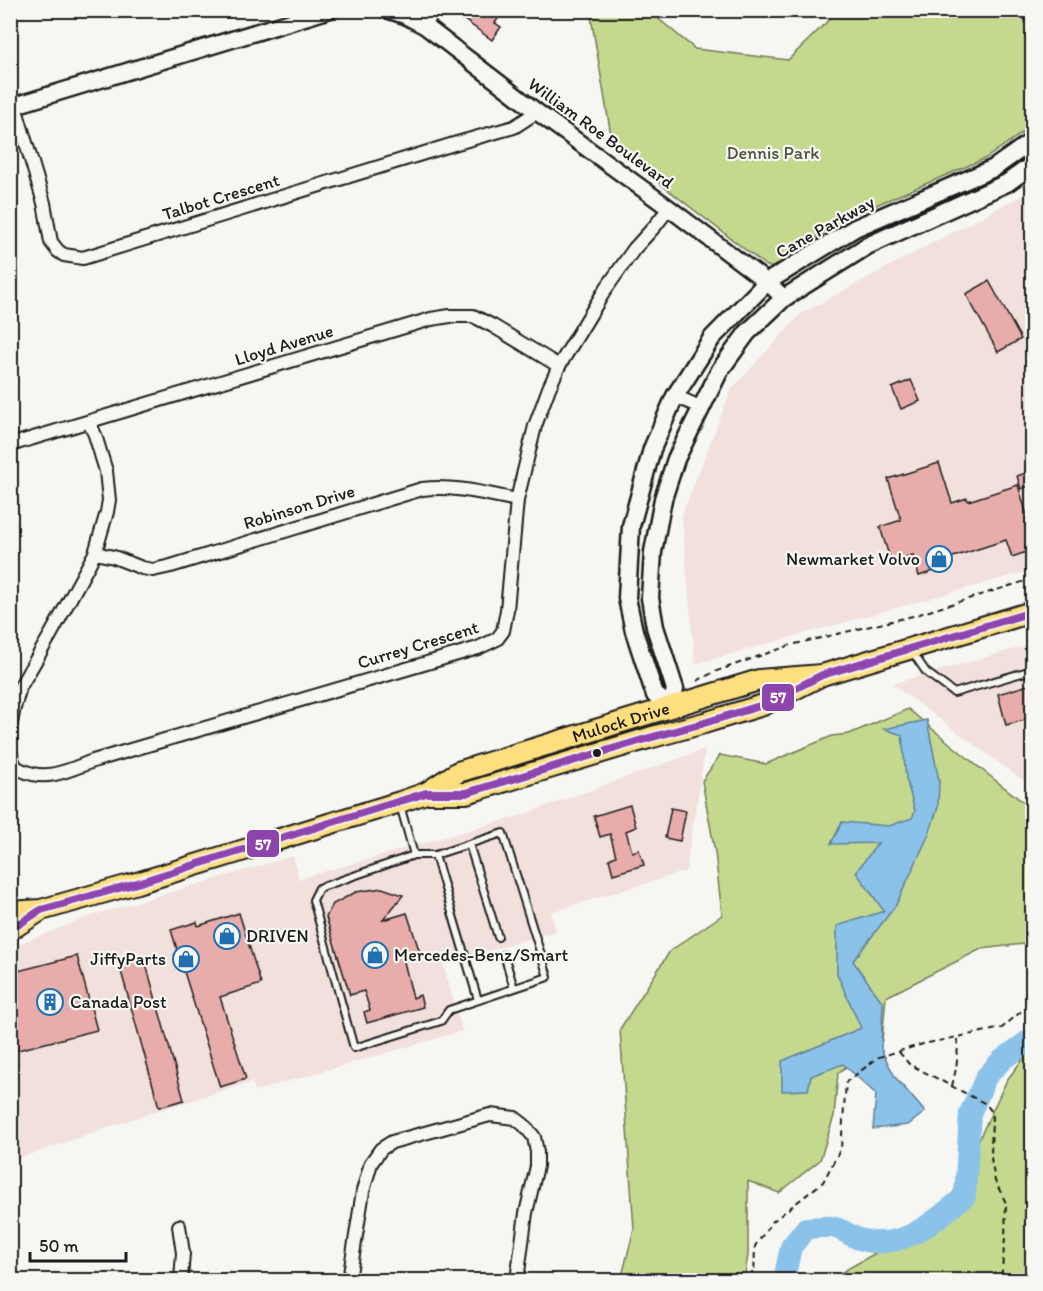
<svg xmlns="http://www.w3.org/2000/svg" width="1043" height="1291" viewBox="0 0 1043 1291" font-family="Itim,sans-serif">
  <rect width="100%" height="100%" fill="#f6f6f2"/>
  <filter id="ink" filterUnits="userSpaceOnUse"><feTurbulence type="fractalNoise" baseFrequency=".0167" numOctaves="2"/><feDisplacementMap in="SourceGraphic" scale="12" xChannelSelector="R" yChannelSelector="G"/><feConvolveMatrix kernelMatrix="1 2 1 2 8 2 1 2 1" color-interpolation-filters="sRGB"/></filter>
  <g filter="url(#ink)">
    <!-- built -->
    <g fill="#f2e0dc">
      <path d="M 1032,190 L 1032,570 L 695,664 L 682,515 L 731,390 L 802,313 Z"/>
      <path d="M 1032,644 L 1032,787 L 892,684 Z"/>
      <path d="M 705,749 L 686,871 L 551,912 L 556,931 L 443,964 L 462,1031 L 255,1091 L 252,1082 L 150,1113 L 11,1161 L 11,947 L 94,915 L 293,856 L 299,879 L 522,815 Z"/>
    </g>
    <!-- green -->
    <g fill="#c4d98e" stroke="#707a55" stroke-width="1.5">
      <path d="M 590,11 L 649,11 L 695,49 L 788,60 L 838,11 L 1032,11 L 1032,126 L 986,158 L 848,217 L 792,253 L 775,269 L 765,265 L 613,147 Z"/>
      <path d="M 908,709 L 981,769 L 1032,809 L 1032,943 L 981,949 L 886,997 L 882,1040 L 838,1073 L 834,1116 L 820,1160 L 779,1193 L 748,1181 L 748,1255 L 744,1280 L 621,1280 L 634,1229 L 620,1029 L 670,951 L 722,915 L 715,852 L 702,781 L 720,755 L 766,764 L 832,736 L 849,734 Z"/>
      <path d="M 1032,1047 L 1032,1280 L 839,1280 L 842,1272 L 943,1215 L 1007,1080 Z"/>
    </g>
    <!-- water -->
    <path fill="#8bc2e9" stroke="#5f8097" stroke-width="1.5" d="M 927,720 L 939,781 L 938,807 L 929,834 L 896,905 L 853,961 L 883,1003 L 881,1049 L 895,1077 L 925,1112 L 908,1125 L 873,1129 L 876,1094 L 843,1064 L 811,1076 L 808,1090 L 782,1091 L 782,1061 L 861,1028 L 837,974 L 837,926 L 884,911 L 856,872 L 878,843 L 831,844 L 842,822 L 889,826 L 912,818 L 915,811 L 906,778 L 902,735 L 884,729 Z"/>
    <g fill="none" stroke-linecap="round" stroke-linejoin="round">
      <!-- river -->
      <path stroke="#8bc2e9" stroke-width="22" d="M 786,1280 L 786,1270 L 791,1247 L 806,1228 C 814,1228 822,1226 830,1227 C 840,1227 850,1236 859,1239 C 901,1253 935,1221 965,1196 L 970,1113 L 977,1098 L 986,1077 L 1002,1060 L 1032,1038"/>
    </g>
    <!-- building -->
    <g fill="#e8adaa" stroke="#1c1c1c" stroke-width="1.5">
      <path d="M 470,10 L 504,10 L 495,23 L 501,27 L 492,40 L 463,19 Z"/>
      <path d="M 989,281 L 1021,339 L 998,352 L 966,294 Z"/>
      <path d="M 911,380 L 920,401 L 901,409 L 892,388 Z"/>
      <path d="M 939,463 L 952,503 L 967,498 L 968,501 L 1018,485 L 1027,515 L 1030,515 L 1032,521 L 1032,550 L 1012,557 L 1006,540 L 950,558 L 952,565 L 919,576 L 913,555 L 891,562 L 880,527 L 901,520 L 888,479 Z"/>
      <path d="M 1032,471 L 1032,485 L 1021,489 L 1017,476 Z"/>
      <path d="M 1032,684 L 1032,718 L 1006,725 L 998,694 Z"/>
      <path d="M 630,805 L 636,827 L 626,831 L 632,852 L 639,850 L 644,865 L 613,874 L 609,859 L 616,856 L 610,834 L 600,837 L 594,816 Z"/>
      <path d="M 671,808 L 686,811 L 680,841 L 665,838 Z"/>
      <path d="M 382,888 L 403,895 L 383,920 L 407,913 L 420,953 L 403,958 L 413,998 L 420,995 L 423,1007 L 367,1023 L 364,1012 L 370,1010 L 364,991 L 350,995 L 326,917 L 333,904 L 356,892 Z"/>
      <path d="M 239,913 L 261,984 L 220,997 L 246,1079 L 220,1087 L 171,930 L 197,922 L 198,926 Z"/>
      <path d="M 77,956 L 97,1030 L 10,1052 L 10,973 Z"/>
      <path d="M 144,957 L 184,1100 L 159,1107 L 119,964 Z"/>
    </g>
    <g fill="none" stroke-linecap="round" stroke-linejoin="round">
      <defs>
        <g id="service">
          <path d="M 913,653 L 926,672 L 954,693 L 1032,670"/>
          <path d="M 400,805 L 414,855 L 319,888 L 313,900 L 354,1048 L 441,1021 L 449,1010 L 548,977 L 503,833 L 435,855 L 414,855"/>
          <path d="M 469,844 L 498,937"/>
          <path d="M 435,855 L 478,1000"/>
          <path d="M 504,955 L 514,988"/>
        </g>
        <g id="minor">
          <path d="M 425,26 L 434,10"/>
          <path d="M 15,106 L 44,203 L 51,242 L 58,251 L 64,255 L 83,258 L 457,143 L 514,127 L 537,112"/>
          <path d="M 675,396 L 702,408"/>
          <path d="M 10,445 L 431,319 L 450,316 L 473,316 L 493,326 L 559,366"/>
          <path d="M 95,553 L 114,557 L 142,568 L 153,570 L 171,566 L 422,489 C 454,485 486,494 517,500"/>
          <path d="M 10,728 L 14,708 L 20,687 L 51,634 L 95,553 L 107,512 L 109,500 L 106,471 L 95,435 L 89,422"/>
          <path d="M 10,749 C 11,754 12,762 16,767 C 17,768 23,771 24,771 C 47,782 71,769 93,761 L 478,648 L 497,639 L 503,631 L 507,610 L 517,500 L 535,426 L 549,388 L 559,366 L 605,290 L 634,249 L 655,226 L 669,208"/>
          <path d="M 179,1226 L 183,1253 L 181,1280"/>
          <path d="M 349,1280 L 363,1191 L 371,1163 L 381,1149 L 392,1142 L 490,1115 L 515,1118 L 524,1125 L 534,1137 L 537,1152 L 537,1166 L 526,1213 L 517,1280"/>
        </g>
        <g id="tertiary">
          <path d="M 388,10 L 406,16 L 425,26 L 537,112 L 669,208 L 767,282 L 784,298"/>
          <path d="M 10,107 L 329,10"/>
        </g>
        <path id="secondary" d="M 1032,141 L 994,168 L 855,228 L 767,282 L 712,338 L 675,396 L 652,449 L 631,526 L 627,598 L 634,631 L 655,695 L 671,707 L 675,689 L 655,627 L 650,598 L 653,552 L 663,499 L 676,459 L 720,370 L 747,333 L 784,298 L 867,246 L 1007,183 L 1032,165"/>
        <g id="primary">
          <path d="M 426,793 L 466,793 L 649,738 L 704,723 L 763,705 L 822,675 L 1032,612"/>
          <path id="s1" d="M 10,912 L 41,910 L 137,883 L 400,802 L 426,793 L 458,772 L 759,680 L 822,675"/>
          <path d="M 10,930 L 38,912"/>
        </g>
      </defs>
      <!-- service casing -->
      <use href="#service" stroke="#1c1c1c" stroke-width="10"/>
      <!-- minor casing -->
      <use href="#minor" stroke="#1c1c1c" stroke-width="16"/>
      <!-- tertiary casing -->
      <use href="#tertiary" stroke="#1c1c1c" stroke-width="20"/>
      <!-- secondary casing -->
      <use href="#secondary" stroke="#1c1c1c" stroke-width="21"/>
      <!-- primary casing -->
      <use href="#primary" stroke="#1c1c1c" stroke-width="24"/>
      <!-- path -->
      <g stroke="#1c1c1c" stroke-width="2" stroke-dasharray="6 4.5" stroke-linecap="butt">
        <path d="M 697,681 L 714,672 L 791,645 L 913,616 L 1032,579"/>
        <path d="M 899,1052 L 909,1064 L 986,1104 L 992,1112 L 991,1158 L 995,1181 L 1006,1203 L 1005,1238 L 1001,1280"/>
        <path d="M 952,1086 C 956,1070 959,1055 957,1039"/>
        <path d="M 754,1280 L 755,1246 L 772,1222 L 823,1182 L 841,1148 L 846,1082 L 879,1057 L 923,1044 L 1002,1028 L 1032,1002"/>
      </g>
      <!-- service -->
      <use href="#service" stroke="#f6f6f2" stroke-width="6"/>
      <!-- minor -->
      <use href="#minor" stroke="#f6f6f2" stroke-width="12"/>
      <!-- tertiary -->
      <use href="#tertiary" stroke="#f6f6f2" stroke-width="15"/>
      <!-- secondary -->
      <use href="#secondary" stroke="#f6f6f2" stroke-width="16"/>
      <!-- primary -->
      <use href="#primary" stroke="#fddf80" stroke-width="20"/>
      <defs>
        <path id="bus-1" d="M 10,930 L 41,910 L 137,883 L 426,793 L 466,793 L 649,738 L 704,723 L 763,705 L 822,675 L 1032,612"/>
      </defs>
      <!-- bus-1 casing -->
      <use href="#bus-1" stroke="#f6f6f2" stroke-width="12"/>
      <!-- bus-1 -->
      <use href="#bus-1" stroke="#8e44ad" stroke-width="8"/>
    </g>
  </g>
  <!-- icons -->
  <defs>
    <symbol id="shop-ring" viewBox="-11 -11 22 22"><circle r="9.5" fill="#f6f6f2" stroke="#1f6fb2" stroke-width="1.5"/><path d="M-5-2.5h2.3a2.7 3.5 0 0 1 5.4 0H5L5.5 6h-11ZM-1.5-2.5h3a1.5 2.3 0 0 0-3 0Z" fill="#1f6fb2"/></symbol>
    <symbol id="building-ring" viewBox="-11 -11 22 22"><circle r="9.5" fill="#f6f6f2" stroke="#1f6fb2" stroke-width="1.5"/><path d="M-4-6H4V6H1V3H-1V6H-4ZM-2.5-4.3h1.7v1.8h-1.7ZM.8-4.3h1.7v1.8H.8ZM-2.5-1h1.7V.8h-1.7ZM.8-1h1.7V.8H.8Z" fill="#1f6fb2"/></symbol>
  </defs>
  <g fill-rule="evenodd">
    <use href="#shop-ring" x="924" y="544" width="30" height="30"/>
    <use href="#shop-ring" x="212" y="921" width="30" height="30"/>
    <use href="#shop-ring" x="360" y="940" width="30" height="30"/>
    <use href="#shop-ring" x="171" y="944" width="30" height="30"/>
    <use href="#building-ring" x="35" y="987" width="30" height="30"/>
  </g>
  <!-- markers -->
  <circle fill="#1c1c1c" stroke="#f6f6f2" stroke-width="2" cx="597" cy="753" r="5"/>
  <g text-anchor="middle" stroke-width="4.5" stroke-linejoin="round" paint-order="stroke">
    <!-- street labels -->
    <g font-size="18" fill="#1c1c1c" stroke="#f6f6f2">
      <text transform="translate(601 133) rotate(36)" y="6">William Roe Boulevard</text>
      <text transform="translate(221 197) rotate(-17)" y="6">Talbot Crescent</text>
      <text transform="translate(825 227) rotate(-29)" y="6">Cane Parkway</text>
      <text transform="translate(284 345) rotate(-17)" y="6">Lloyd Avenue</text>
      <text transform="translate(299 507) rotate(-17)" y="6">Robinson Drive</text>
      <text transform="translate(418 645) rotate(-17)" y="6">Currey Crescent</text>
      <text dy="6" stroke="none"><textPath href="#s1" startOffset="642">Mulock Drive</textPath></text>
    </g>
    <!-- park labels -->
    <g font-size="18" fill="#4e553e" stroke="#f6f6f2">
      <text x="773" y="159">Dennis Park</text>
    </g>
    <!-- poi labels -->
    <g font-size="18" fill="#1c1c1c" stroke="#f6f6f2" text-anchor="start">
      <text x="920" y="565" text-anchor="end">Newmarket Volvo</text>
      <text x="246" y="942">DRIVEN</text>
      <text x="394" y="961">Mercedes-Benz/Smart</text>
      <text x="166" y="965" text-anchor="end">JiffyParts</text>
      <text x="70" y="1008">Canada Post</text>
    </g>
  </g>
  <g stroke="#f6f6f2" stroke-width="2">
    <rect x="761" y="683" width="34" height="29" rx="6" fill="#8e44ad"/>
    <rect x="246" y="829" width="34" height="29" rx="6" fill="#8e44ad"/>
  </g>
  <g font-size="16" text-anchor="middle" font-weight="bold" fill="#fff">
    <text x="778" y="703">57</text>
    <text x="263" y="850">57</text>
  </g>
  <!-- margin -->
  <rect width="1043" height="1291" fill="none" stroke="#f6f6f2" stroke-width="36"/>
  <rect x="18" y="18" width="1007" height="1255" fill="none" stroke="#1c1c1c" stroke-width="2" filter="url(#ink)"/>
  <!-- scale -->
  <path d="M30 1252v9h96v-9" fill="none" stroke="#1c1c1c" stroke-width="3"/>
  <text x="39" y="1252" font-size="18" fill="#1c1c1c" stroke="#f6f6f2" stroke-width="4.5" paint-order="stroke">50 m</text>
</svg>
